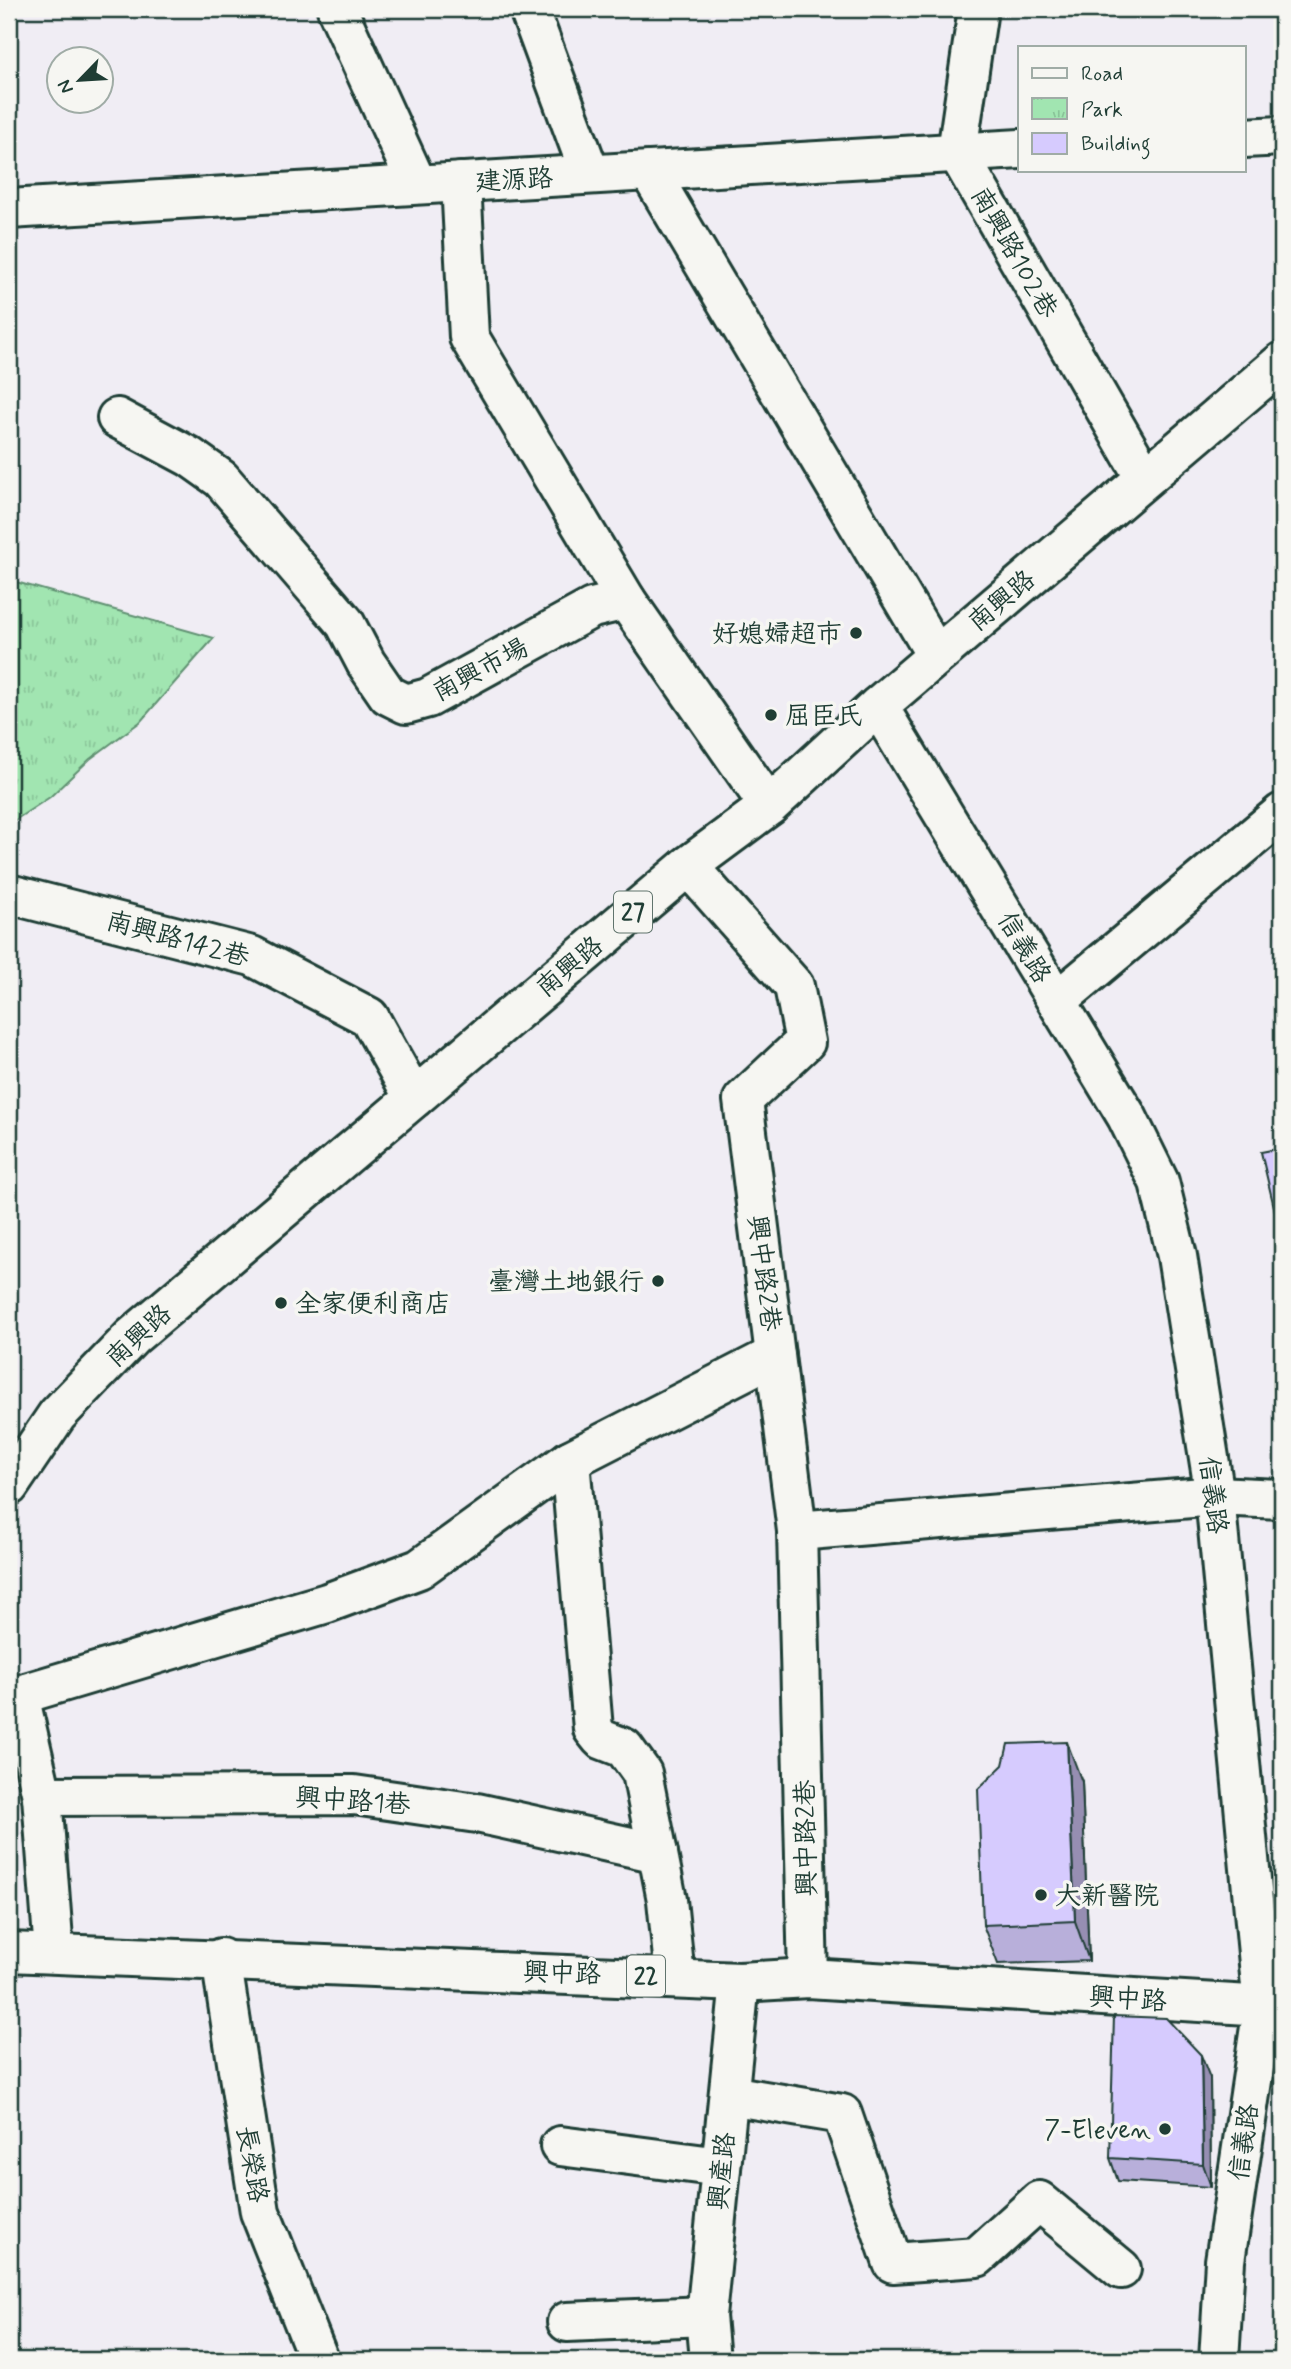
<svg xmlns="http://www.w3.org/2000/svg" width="1291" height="2369" viewBox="0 0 1291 2369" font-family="Mynerve,'LXGW WenKai TC',sans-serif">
  <defs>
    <pattern id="park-tufts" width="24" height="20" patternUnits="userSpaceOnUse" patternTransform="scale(1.75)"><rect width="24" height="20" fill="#a1e5b1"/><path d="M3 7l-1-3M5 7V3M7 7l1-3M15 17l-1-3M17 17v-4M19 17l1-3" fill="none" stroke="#8ac599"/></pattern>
  </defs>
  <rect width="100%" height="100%" fill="#f0edf4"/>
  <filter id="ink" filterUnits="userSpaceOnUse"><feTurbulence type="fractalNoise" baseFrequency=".0143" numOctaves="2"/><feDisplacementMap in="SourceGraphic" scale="14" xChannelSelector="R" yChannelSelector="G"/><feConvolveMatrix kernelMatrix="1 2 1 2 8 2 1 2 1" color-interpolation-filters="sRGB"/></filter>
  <g filter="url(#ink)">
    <!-- park -->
    <path fill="url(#park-tufts)" stroke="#609172" stroke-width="2" d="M 9,580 L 214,638 L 140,722 L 90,759 L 50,797 L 9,824 Z"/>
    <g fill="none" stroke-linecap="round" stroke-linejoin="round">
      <defs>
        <g id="minor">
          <path d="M 337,9 L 417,184"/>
          <path d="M 529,9 L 590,174"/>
          <path d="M 978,9 L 957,152 L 1145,478"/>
          <path d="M 1244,138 L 1282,136"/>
          <path d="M 649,171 L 936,655"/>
          <path d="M 461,182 L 469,337 L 626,600"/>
          <path d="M 9,209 L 1020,149"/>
          <path d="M 117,418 L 190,457 L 221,479 L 345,623 L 366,663 L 388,695 L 406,704 L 428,698 L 592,608 L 626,600 L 769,806"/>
          <path d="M 878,706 L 1127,1117 L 1159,1182 L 1177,1256 L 1215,1496 L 1263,2007 L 1225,2261 L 1219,2360"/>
          <path d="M 688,866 L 794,986 L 805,1042 L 743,1100 L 797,1531 L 808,1978"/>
          <path d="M 9,894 L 252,956 L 369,1017 L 414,1098"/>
          <path d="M 1058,1000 L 1282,813"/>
          <path d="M 570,1460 L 593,1729 L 601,1739 L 624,1748 L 642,1773 L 667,1900 L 675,1977"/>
          <path d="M 797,1531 L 1215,1496 L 1282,1499"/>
          <path d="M 19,1695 L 42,1796 L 54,1953"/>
          <path d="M 9,1698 L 327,1603 L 419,1569 L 570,1460 L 775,1355"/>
          <path d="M 42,1796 L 354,1795 L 477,1813 L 658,1853"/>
          <path d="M 221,1958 L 260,2212 L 319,2360"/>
          <path d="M 729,2095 L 842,2114 L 893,2263 L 977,2257 L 1039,2201 L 1121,2269"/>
          <path d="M 560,2146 L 721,2167"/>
          <path d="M 567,2322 L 706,2316"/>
          <path d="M 710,2360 L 706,2316 L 740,1982"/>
        </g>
        <g id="major">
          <path d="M 9,1486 L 57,1415 L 132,1337 L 688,866 L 769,806 L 878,706 L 1282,362"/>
          <path d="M 9,1952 L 740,1982 L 808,1978 L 1282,2007"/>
        </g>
      </defs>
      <!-- minor casing -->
      <use href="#minor" stroke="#1f3d34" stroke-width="44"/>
      <!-- major casing -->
      <use href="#major" stroke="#1f3d34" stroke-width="44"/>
      <!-- minor -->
      <use href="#minor" stroke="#f6f6f2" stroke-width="38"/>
      <!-- major -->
      <use href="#major" stroke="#f6f6f2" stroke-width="38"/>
    </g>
    <!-- wall -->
    <g fill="#b8afda" stroke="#1f3d34" stroke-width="2">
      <path d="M 1082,1782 L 1089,1961 L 998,1964 L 983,1925 Z"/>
      <path d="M 1210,2078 L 1211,2187 L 1118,2181 L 1110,2158 Z"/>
    </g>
    <!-- shaded-wall -->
    <g fill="#968eb2" stroke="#1f3d34" stroke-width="2">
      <path d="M 1067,1742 L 1082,1782 L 1089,1961 L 1075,1921 Z"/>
      <path d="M 1201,2055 L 1210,2078 L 1211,2187 L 1203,2164 Z"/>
    </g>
    <!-- building -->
    <g fill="#d6cbfe" stroke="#1f3d34" stroke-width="2">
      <path d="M 1282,1148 L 1282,1241 L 1261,1152 Z"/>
      <path d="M 1067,1742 L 1075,1921 L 983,1925 L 978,1789 L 1003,1765 L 1008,1744 Z"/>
      <path d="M 1114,2016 L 1166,2018 L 1201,2055 L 1203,2164 L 1110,2158 Z"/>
    </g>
  </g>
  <!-- markers -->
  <g fill="#1f3d34" stroke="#f6f6f2" stroke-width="2.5">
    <circle cx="856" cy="633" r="7"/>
    <circle cx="771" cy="715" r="7"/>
    <circle cx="658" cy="1281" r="7"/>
    <circle cx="281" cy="1303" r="7"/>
    <circle cx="1041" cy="1895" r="7"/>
    <circle cx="1165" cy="2129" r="7"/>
  </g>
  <g text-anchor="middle" stroke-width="7" stroke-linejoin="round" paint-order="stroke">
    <!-- shield labels -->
    <g fill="#f6f6f2" stroke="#60746d" stroke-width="2">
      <rect x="614" y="891.5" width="38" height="41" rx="5"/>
      <rect x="627" y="1955.5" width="38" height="41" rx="5"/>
    </g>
    <g font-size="24" font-weight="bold" fill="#1f3d34">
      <text x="633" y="920">27</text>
      <text x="646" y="1984">22</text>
    </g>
    <!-- street labels -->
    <g font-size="26" fill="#1f3d34" stroke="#f6f6f2">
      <text transform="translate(514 179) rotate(-3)" y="9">建源路</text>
      <text transform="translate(1015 252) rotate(60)" y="9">南興路102巷</text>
      <text transform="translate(1001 600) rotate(-40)" y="9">南興路</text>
      <text transform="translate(480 669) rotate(-28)" y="9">南興市場</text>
      <text transform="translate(178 938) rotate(15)" y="9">南興路142巷</text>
      <text transform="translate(1025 947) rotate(59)" y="9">信義路</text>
      <text transform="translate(569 966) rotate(-40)" y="9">南興路</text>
      <text transform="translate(765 1273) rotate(83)" y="9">興中路2巷</text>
      <text transform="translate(138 1335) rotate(-43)" y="9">南興路</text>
      <text transform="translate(1214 1495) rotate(83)" y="9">信義路</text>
      <text transform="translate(353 1800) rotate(4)" y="9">興中路1巷</text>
      <text transform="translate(805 1838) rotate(-91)" y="9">興中路2巷</text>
      <text transform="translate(562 1972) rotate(2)" y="9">興中路</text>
      <text transform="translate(1128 1998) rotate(4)" y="9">興中路</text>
      <text transform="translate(1243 2142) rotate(-82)" y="9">信義路</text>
      <text transform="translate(253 2164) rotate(80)" y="9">長榮路</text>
      <text transform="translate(721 2171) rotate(-84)" y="9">興產路</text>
    </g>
    <!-- poi labels -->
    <g font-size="26" fill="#1f3d34" stroke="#f6f6f2" text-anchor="end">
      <text x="842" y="642">好媳婦超市</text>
      <text x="785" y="724" text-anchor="start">屈臣氏</text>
      <text x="644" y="1290">臺灣土地銀行</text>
      <text x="295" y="1312" text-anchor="start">全家便利商店</text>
      <text x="1055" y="1904" text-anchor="start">大新醫院</text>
      <text x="1151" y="2138">7-Eleven</text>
    </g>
  </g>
  <!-- margin -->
  <rect width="1291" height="2369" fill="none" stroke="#f6f6f2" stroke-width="35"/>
  <rect x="18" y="18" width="1256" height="2334" fill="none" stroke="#1f3d34" stroke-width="2.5" filter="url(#ink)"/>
  <!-- legend -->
  <rect x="1018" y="46" width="228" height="126" fill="#f6f6f2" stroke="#a0aca6" stroke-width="2"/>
  <rect x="1032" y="68" width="35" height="10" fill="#f6f6f2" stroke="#a0aca6" stroke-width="2"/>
  <text x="1081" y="80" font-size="21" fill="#1f3d34">Road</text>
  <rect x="1032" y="98" width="35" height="21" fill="url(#park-tufts)" stroke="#a0aca6" stroke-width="2"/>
  <text x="1081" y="116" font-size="21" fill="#1f3d34">Park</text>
  <rect x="1032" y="133" width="35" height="21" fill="#d6cbfe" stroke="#a0aca6" stroke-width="2"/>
  <text x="1081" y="150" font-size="21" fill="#1f3d34">Building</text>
  <!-- north arrow -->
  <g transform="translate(80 80) rotate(245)"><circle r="33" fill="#f6f6f2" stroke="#a0aca6" stroke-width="2"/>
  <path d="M0-5L12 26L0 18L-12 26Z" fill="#1f3d34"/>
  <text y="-10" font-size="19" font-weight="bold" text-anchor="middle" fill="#1f3d34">N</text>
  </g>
</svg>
